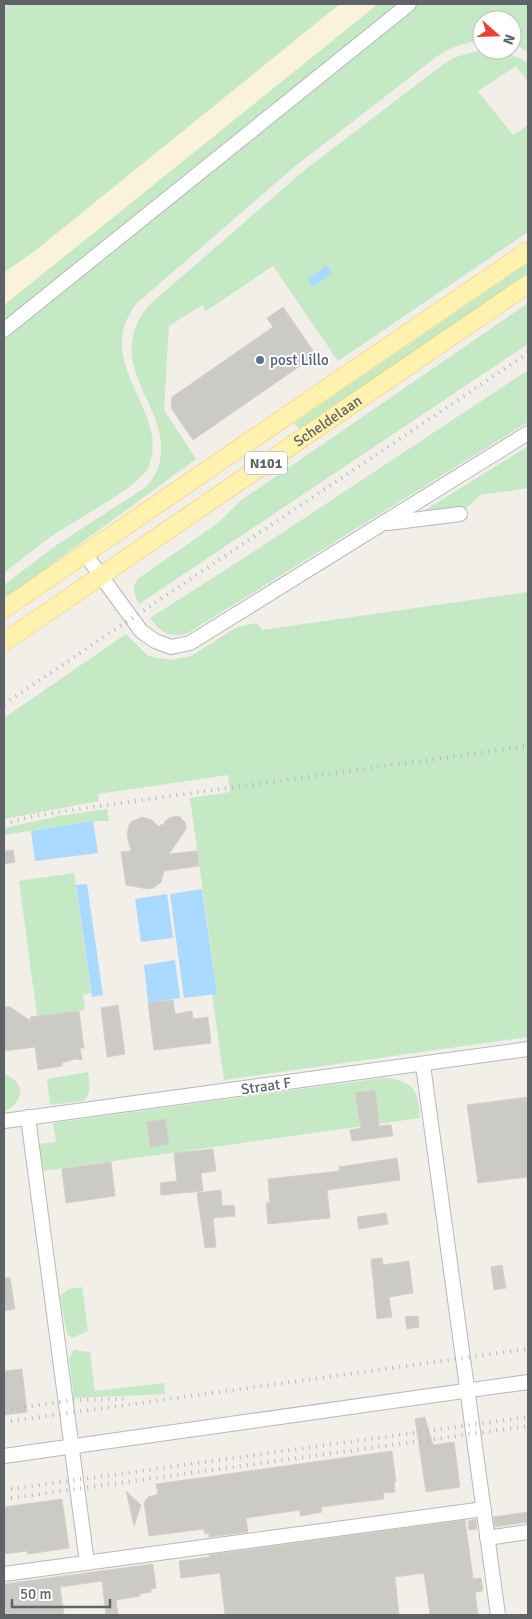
<svg xmlns="http://www.w3.org/2000/svg" width="532" height="1619" viewBox="0 0 532 1619" font-family="Signika,sans-serif">
  <rect width="100%" height="100%" fill="#f1efe8"/>
  <!-- green -->
  <g fill="#c5e8c5">
    <path d="M 9,4 L 340,4 L 35,251 L 4,273 L 4,8 Z"/>
    <path d="M 378,4 L 528,4 L 528,52 L 512,43 L 512,20 L 482,20 L 482,41 C 461,43 453,46 436,57 L 293,168 L 137,303 C 89,364 173,412 148,468 C 139,487 75,520 55,534 C 37,546 21,560 4,573 L 4,305 Z"/>
    <path d="M 481,50 C 499,50 513,54 528,63 L 528,82 L 516,66 L 478,91 L 513,135 L 528,125 L 528,232 L 338,361 L 273,266 L 206,311 L 202,305 L 169,326 L 164,410 L 196,459 L 7,597 L 4,592 L 4,585 L 58,544 L 146,487 C 150,482 154,477 157,471 C 180,409 98,370 148,306 L 306,169 L 445,63 L 456,57 Z"/>
    <path d="M 528,263 L 528,274 L 300,430 L 294,423 Z"/>
    <path d="M 528,303 L 528,344 L 139,604 C 135,595 130,587 139,578 L 218,523 L 240,501 Z"/>
    <path d="M 528,370 L 528,422 L 188,633 C 170,639 160,632 150,618 L 241,560 Z"/>
    <path d="M 528,446 L 528,488 L 480,495 L 466,508 L 419,514 Z"/>
    <path d="M 528,592 L 528,1037 L 224,1080 L 212,994 L 217,993 L 190,798 L 230,792 L 228,775 L 98,794 L 99,801 L 4,819 L 4,718 L 126,634 L 148,656 L 171,660 L 191,656 L 237,627 L 257,623 L 262,630 Z"/>
    <path d="M 107,809 L 109,821 L 93,821 L 4,835 L 4,828 L 59,816 Z"/>
    <path d="M 74,873 L 91,993 L 83,995 L 85,1010 L 37,1016 L 19,881 Z"/>
    <path d="M 88,1072 C 89,1083 93,1094 82,1101 L 50,1105 L 47,1079 Z"/>
    <path d="M 4,1074 C 27,1083 24,1101 4,1112 Z"/>
    <path d="M 383,1078 C 396,1078 413,1082 417,1097 C 419,1103 419,1111 420,1118 L 43,1171 L 39,1144 L 56,1142 L 53,1123 Z"/>
    <path d="M 82,1287 L 88,1331 L 72,1338 L 67,1334 L 60,1296 L 69,1289 Z"/>
    <path d="M 74,1350 L 90,1352 L 95,1391 L 164,1383 L 165,1394 L 74,1398 L 69,1358 Z"/>
  </g>
  <!-- sand -->
  <path fill="#fbf3d9" d="M 340,4 L 378,4 L 4,305 L 4,273 L 35,251 Z"/>
  <!-- water -->
  <g fill="#aadaff">
    <path d="M 326,265 L 332,273 L 313,287 L 308,279 Z"/>
    <path d="M 93,821 L 98,853 L 35,861 L 31,831 Z"/>
    <path d="M 87,884 L 103,995 L 92,997 L 76,885 Z"/>
    <path d="M 202,889 L 217,994 L 184,998 L 170,894 Z"/>
    <path d="M 167,894 L 173,938 L 141,942 L 135,899 Z"/>
    <path d="M 175,960 L 180,998 L 148,1003 L 144,965 Z"/>
  </g>
  <!-- building -->
  <g fill="#cccac5" stroke="#d6d1c6">
    <path d="M 283,307 L 316,355 L 193,440 L 171,408 L 172,397 L 273,327 L 267,318 Z"/>
    <path d="M 176,816 L 180,817 L 185,822 L 186,829 L 169,854 L 197,851 L 199,866 L 164,871 L 161,882 L 153,888 L 148,889 L 126,885 L 121,852 L 131,851 L 127,835 L 129,825 L 132,821 L 142,817 L 152,820 L 159,827 L 161,824 L 164,826 L 164,822 L 169,818 Z"/>
    <path d="M 13,850 L 15,862 L 4,864 L 4,851 Z"/>
    <path d="M 173,1000 L 175,1014 L 192,1011 L 193,1019 L 208,1017 L 211,1043 L 154,1050 L 148,1003 Z"/>
    <path d="M 118,1005 L 125,1054 L 107,1057 L 101,1008 Z"/>
    <path d="M 4,1007 L 10,1007 L 31,1021 L 30,1017 L 79,1011 L 84,1048 L 80,1048 L 82,1060 L 75,1059 L 62,1063 L 62,1066 L 38,1070 L 35,1047 L 4,1051 Z"/>
    <path d="M 375,1090 L 379,1126 L 391,1125 L 393,1136 L 352,1141 L 350,1130 L 361,1128 L 355,1093 Z"/>
    <path d="M 528,1097 L 528,1177 L 478,1183 L 467,1105 Z"/>
    <path d="M 165,1119 L 169,1144 L 150,1147 L 147,1122 Z"/>
    <path d="M 213,1149 L 216,1171 L 201,1173 L 203,1191 L 161,1195 L 160,1183 L 177,1181 L 174,1153 Z"/>
    <path d="M 397,1158 L 400,1180 L 327,1190 L 330,1218 L 268,1224 L 266,1203 L 270,1203 L 268,1179 L 340,1171 L 339,1167 Z"/>
    <path d="M 111,1162 L 115,1196 L 66,1203 L 62,1169 Z"/>
    <path d="M 221,1190 L 222,1206 L 234,1205 L 235,1216 L 213,1218 L 216,1247 L 205,1248 L 197,1193 Z"/>
    <path d="M 386,1213 L 388,1224 L 359,1229 L 357,1217 Z"/>
    <path d="M 382,1258 L 383,1265 L 409,1261 L 413,1293 L 389,1297 L 392,1317 L 377,1319 L 371,1259 Z"/>
    <path d="M 502,1265 L 506,1288 L 494,1290 L 491,1267 Z"/>
    <path d="M 4,1278 L 10,1278 L 15,1309 L 4,1311 Z"/>
    <path d="M 418,1316 L 419,1327 L 407,1329 L 405,1317 Z"/>
    <path d="M 22,1369 L 27,1412 L 4,1415 L 4,1371 Z"/>
    <path d="M 425,1417 L 433,1445 L 454,1442 L 460,1487 L 426,1492 L 415,1419 Z"/>
    <path d="M 392,1451 L 396,1482 L 394,1482 L 395,1492 L 383,1493 L 384,1499 L 321,1507 L 322,1512 L 300,1516 L 300,1510 L 246,1518 L 248,1532 L 209,1537 L 209,1534 L 204,1533 L 204,1529 L 149,1536 L 144,1503 L 148,1497 L 158,1494 L 156,1484 Z"/>
    <path d="M 126,1491 L 141,1505 L 134,1526 Z"/>
    <path d="M 62,1499 L 69,1548 L 28,1554 L 27,1551 L 4,1554 L 4,1507 Z"/>
    <path d="M 528,1512 L 528,1522 L 495,1527 L 493,1517 Z"/>
    <path d="M 476,1519 L 477,1529 L 469,1530 L 468,1521 Z"/>
    <path d="M 465,1520 L 473,1579 L 481,1578 L 483,1591 L 475,1592 L 478,1615 L 430,1615 L 424,1573 L 395,1577 L 399,1615 L 225,1615 L 220,1573 L 181,1578 L 179,1561 L 209,1557 L 209,1555 Z"/>
    <path d="M 153,1564 L 156,1588 L 151,1589 L 151,1592 L 140,1594 L 140,1596 L 116,1600 L 118,1615 L 106,1615 L 102,1581 L 60,1587 L 64,1615 L 4,1615 L 4,1584 Z"/>
  </g>
  <g fill="none" stroke-linecap="round" stroke-linejoin="round">
    <defs>
      <g id="minor">
        <path d="M 4,330 L 409,4"/>
        <path d="M 388,523 L 460,514"/>
        <path d="M 85,554 L 141,631 L 155,641 L 171,647 L 190,643 L 528,433"/>
        <path d="M 423,1065 L 498,1615"/>
        <path d="M 28,1117 L 87,1563"/>
        <path d="M 4,1121 L 528,1049"/>
        <path d="M 4,1456 L 528,1382"/>
        <path d="M 487,1538 L 528,1532"/>
        <path d="M 4,1574 L 484,1509"/>
      </g>
      <g id="major">
        <path d="M 4,609 L 528,251"/>
        <path id="s1" d="M 4,642 L 528,284"/>
      </g>
    </defs>
    <!-- minor casing -->
    <use href="#minor" stroke="#b5b8bc" stroke-width="16"/>
    <!-- major casing -->
    <use href="#major" stroke="#f2c960" stroke-width="19"/>
    <!-- minor -->
    <use href="#minor" stroke="#fff" stroke-width="14"/>
    <!-- major -->
    <use href="#major" stroke="#fff2af" stroke-width="18"/>
    <!-- rail -->
    <g stroke="#b6b7b8" stroke-width="4" stroke-dasharray="1 6" stroke-linecap="butt">
      <path d="M 4,704 L 528,353"/>
      <path d="M 4,824 L 34,816 L 78,809 L 528,746"/>
      <path d="M 4,1410 L 74,1400 L 127,1399"/>
      <path d="M 4,1422 L 528,1349"/>
      <path d="M 4,1490 L 528,1417"/>
      <path d="M 4,1499 L 528,1426"/>
    </g>
  </g>
  <!-- markers -->
  <circle fill="#5c6f8a" stroke="#fff" stroke-width="2" cx="260" cy="360" r="5"/>
  <g text-anchor="middle" stroke-width="4" stroke-linejoin="round" paint-order="stroke">
    <!-- shield labels -->
    <rect fill="#fff" stroke="#8f9295" stroke-width="1" x="245" y="451.5" width="42" height="23" rx="4"/>
    <g font-size="14" font-weight="bold" fill="#5f6368">
      <text x="266" y="468">N101</text>
    </g>
    <!-- service labels -->
    <g font-size="15" fill="#4e5e75" stroke="#fff" text-anchor="start">
      <text x="270" y="365">post Lillo</text>
    </g>
    <!-- street labels -->
    <g font-size="15" fill="#5f6368" stroke="#fff">
      <text dy="5" stroke="none"><textPath href="#s1" startOffset="392">Scheldelaan</textPath></text>
      <text transform="translate(266 1086) rotate(-8)" y="5">Straat F</text>
    </g>
  </g>
  <!-- border -->
  <rect width="532" height="1619" fill="none" stroke="#5f6368" stroke-width="10"/>
  <!-- north arrow -->
  <g transform="translate(497 35) rotate(110)"><circle r="24" fill="#ffffff" stroke="#bfc1c3"/>
  <path d="M0-4L9 19L0 12L-9 19Z" fill="#ea4335"/>
  <text y="-8" font-size="14" font-weight="bold" text-anchor="middle" fill="#5f6368">N</text>
  </g>
  <!-- scale -->
  <path d="M12 1599v8h98v-8" fill="none" stroke="#5f6368" stroke-width="2.5"/>
  <text x="20" y="1599" font-size="15" fill="#5f6368" stroke="#ffffff" stroke-width="4" paint-order="stroke">50 m</text>
</svg>
